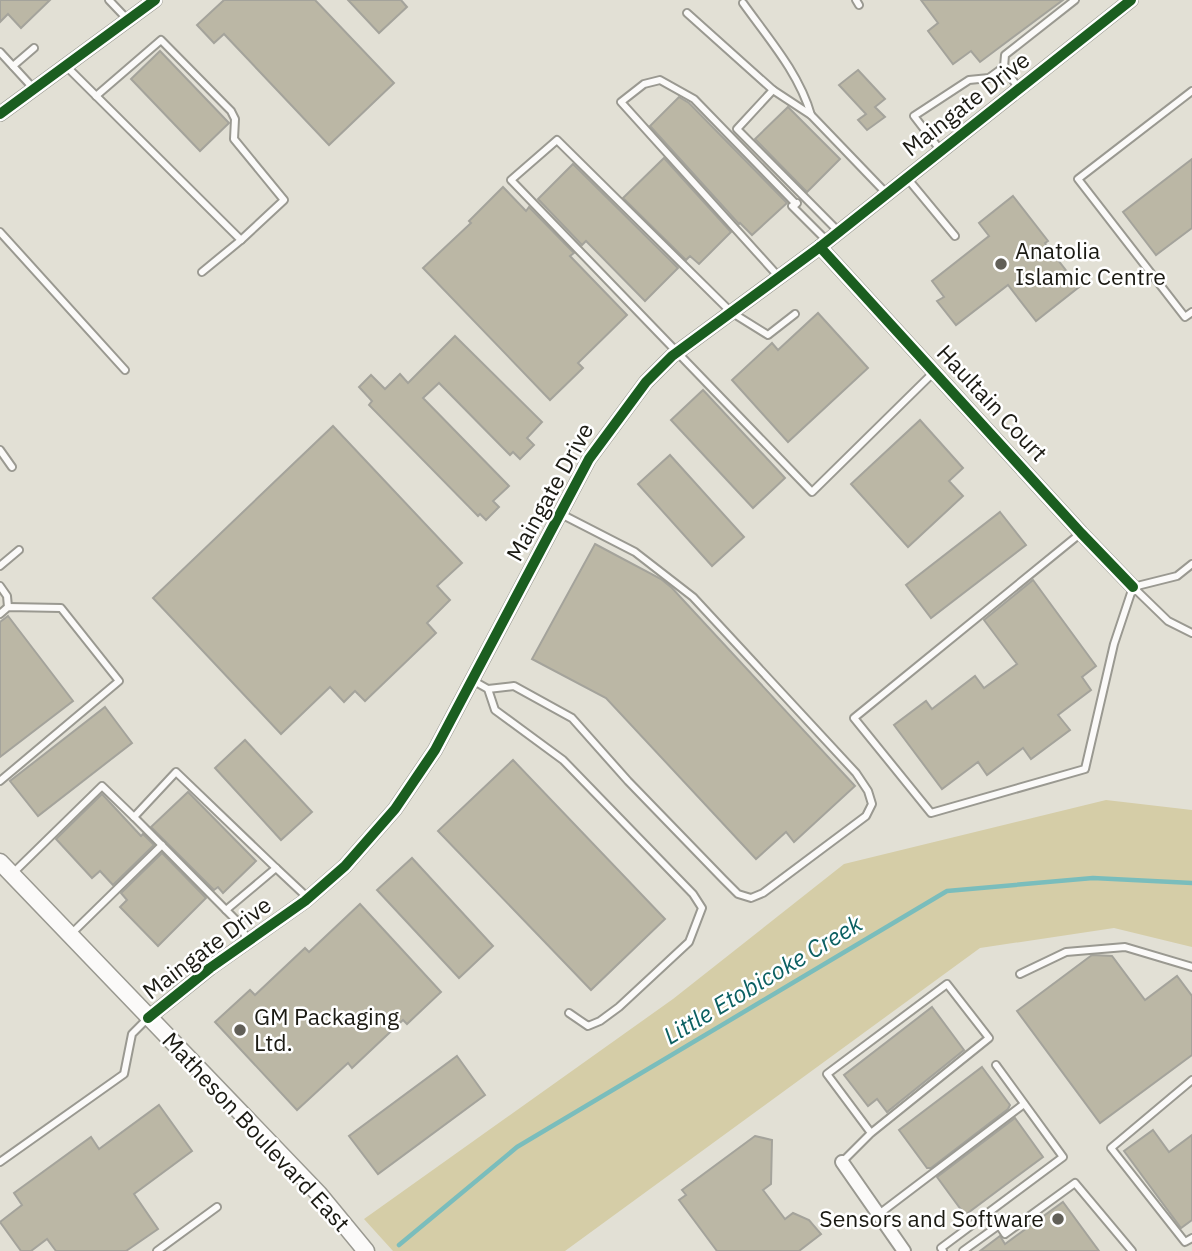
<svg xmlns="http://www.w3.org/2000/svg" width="1192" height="1251" viewBox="0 0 1192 1251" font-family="'IBM Plex Sans',sans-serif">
  <rect width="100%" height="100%" fill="#e2e0d5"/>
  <!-- green -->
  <path fill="#d5cda7" d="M 1106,800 L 1192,810 L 1192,947 L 1114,928 L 980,948 L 565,1251 L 393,1251 L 364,1219 L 673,999 L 844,864 Z"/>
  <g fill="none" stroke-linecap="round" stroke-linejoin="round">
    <!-- stream -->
    <path stroke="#7abdbc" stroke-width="4.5" d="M 399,1245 L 517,1147 L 947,891 L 1093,878 L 1192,883"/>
  </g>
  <!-- building -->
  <g fill="#bbb7a5" stroke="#a4a39b" stroke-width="2">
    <path d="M 0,0 L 50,0 L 21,28 L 8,14 L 0,22 Z"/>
    <path d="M 224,0 L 315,0 L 394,83 L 329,145 L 224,34 L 214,43 L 197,25 Z"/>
    <path d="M 348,0 L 401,0 L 407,7 L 379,33 Z"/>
    <path d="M 921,0 L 1063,0 L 980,62 L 971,51 L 953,64 L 928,31 L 938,23 Z"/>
    <path d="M 160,51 L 229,123 L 200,151 L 131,79 Z"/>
    <path d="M 858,70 L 885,99 L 875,107 L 885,117 L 867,130 L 858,120 L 866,114 L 839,85 Z"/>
    <path d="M 679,97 L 689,103 L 787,203 L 752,235 L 740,223 L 739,224 L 650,126 Z"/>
    <path d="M 788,107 L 840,159 L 807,192 L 755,139 Z"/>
    <path d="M 664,158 L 731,232 L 699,264 L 690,256 L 686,260 L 623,198 Z"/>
    <path d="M 1192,159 L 1192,228 L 1156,255 L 1123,212 Z"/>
    <path d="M 573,164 L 678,268 L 645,301 L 586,241 L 582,245 L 538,199 Z"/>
    <path d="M 503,187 L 526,211 L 529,207 L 574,253 L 570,256 L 627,315 L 578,363 L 583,368 L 550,400 L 423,268 L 471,223 L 469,221 Z"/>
    <path d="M 1013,196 L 1048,241 L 1045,243 L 1047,246 L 1079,287 L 1036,321 L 1008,285 L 956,325 L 937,301 L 944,297 L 932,281 L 989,236 L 979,223 Z"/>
    <path d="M 818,313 L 868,368 L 788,442 L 732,380 L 772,343 L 778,350 Z"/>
    <path d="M 455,336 L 542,422 L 527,438 L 534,445 L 520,459 L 513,452 L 510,455 L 439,383 L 423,398 L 509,486 L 493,501 L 499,507 L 486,520 L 480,514 L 478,516 L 369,405 L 372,401 L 359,387 L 371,375 L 385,389 L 400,374 L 408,383 Z"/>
    <path d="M 703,390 L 785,478 L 753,508 L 671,420 Z"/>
    <path d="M 920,420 L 963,468 L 949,481 L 963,496 L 908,547 L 851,484 Z"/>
    <path d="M 333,426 L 462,563 L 437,586 L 450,600 L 427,623 L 436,633 L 365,701 L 355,691 L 344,702 L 330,687 L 281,734 L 153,598 Z"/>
    <path d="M 670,455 L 744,537 L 712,566 L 638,484 Z"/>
    <path d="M 1000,512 L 1026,545 L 931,618 L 906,585 Z"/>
    <path d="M 595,544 L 661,579 L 672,588 L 855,786 L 794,842 L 786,832 L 756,859 L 606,698 L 532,659 Z"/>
    <path d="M 1033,580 L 1096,666 L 1082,677 L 1091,690 L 1058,715 L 1070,730 L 1031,759 L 1023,748 L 987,775 L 978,762 L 942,789 L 894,725 L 926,701 L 932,709 L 975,676 L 984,688 L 1017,664 L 984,620 Z"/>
    <path d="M 8,616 L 73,701 L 0,757 L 0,622 Z"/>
    <path d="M 105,707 L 132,743 L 38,816 L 10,781 Z"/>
    <path d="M 245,740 L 312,812 L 281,840 L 215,768 Z"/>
    <path d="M 513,760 L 665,919 L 591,990 L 438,831 Z"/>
    <path d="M 188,792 L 256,861 L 223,893 L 218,887 L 214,890 L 151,827 Z"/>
    <path d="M 102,794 L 141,836 L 143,834 L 154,845 L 113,885 L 100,871 L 92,878 L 56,839 Z"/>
    <path d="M 162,853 L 206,898 L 158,946 L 120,907 L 127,900 L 121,893 Z"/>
    <path d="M 412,858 L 493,946 L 459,978 L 377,890 Z"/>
    <path d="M 360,904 L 441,992 L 407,1024 L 403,1020 L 352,1068 L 348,1063 L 297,1110 L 215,1022 L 250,990 L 255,995 L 305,948 L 309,952 Z"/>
    <path d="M 1092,955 L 1112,956 L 1145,1000 L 1177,976 L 1192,996 L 1192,1055 L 1100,1123 L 1017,1011 Z"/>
    <path d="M 932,1007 L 964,1050 L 887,1112 L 877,1099 L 868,1106 L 844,1075 Z"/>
    <path d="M 457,1056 L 485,1095 L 378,1174 L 349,1136 Z"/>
    <path d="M 982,1067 L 1010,1105 L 1008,1109 L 931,1168 L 927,1168 L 899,1130 Z"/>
    <path d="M 159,1105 L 192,1151 L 134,1194 L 158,1229 L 126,1251 L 56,1251 L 47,1239 L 31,1251 L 21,1251 L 0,1222 L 22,1205 L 14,1193 L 91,1137 L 99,1149 Z"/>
    <path d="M 1015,1118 L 1043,1157 L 965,1215 L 937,1177 Z"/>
    <path d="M 1153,1130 L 1169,1152 L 1192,1135 L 1192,1220 L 1181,1228 L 1124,1151 Z"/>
    <path d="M 755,1136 L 772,1140 L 771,1184 L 763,1190 L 785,1219 L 793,1213 L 809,1220 L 821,1234 L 799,1251 L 717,1251 L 679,1200 L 686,1195 L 682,1190 Z"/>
    <path d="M 1063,1202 L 1099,1251 L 980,1251 L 1000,1236 L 1005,1244 Z"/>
  </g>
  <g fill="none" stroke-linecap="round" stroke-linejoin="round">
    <defs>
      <g id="lane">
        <path d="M 109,0 L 128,20"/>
        <path d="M 856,0 L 859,5"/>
        <path d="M 743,3 C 768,38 799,73 811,115"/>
        <path d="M 687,13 L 773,90 L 811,115 L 886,193"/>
        <path d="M 0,52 L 34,89"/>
        <path d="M 13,66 L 34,48"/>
        <path d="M 66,66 L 241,240 L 202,272"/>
        <path d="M 1004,67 L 1005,55 L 1075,0"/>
        <path d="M 773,90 L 737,129 L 838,231"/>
        <path d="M 1192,91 L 1078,179 L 1185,317 L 1192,312"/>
        <path d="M 96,96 L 161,40 L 231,111 L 235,119 L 234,139 L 284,200 L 241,240"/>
        <path d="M 941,151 L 914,116 L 969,80 L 989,78 L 1004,67 L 1019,89"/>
        <path d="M 907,178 L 955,236"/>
        <path d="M 797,203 L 792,206 L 827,241"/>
        <path d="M 0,232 L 125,370"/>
        <path d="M 779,277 L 621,102 L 644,84 L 660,80 L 694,99 L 796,204"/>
        <path d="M 795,314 L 768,335 L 731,312 L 557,140 L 511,180 L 812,492 L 934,372"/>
        <path d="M 0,450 L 12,467"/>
        <path d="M 1081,533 L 854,718 L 931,813 L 1085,769 L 1114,644 L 1133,587"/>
        <path d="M 0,566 L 19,550"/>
        <path d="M 0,586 L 7,596 L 8,607"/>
        <path d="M 1133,587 L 1168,621 L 1192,633"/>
        <path d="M 1133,587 L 1177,576 L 1192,564"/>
        <path d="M 0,614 L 8,607 L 61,608 L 119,681 L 0,781"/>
        <path d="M 472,680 L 488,689 L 495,710 L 563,760 L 693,894 L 702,908 L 689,942 L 619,1007 L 600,1021 L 588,1026 L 569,1013"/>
        <path d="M 488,689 L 514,686 L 572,718 L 628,781 L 723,879 L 738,894 L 751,898 L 763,893 L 866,816 L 872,804 L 868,791 L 856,773 L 693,597 L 635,552 L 561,514"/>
        <path d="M 12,874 L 102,786 L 134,817"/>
        <path d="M 226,910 L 134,817 L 176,772 L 276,868"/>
        <path d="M 71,934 L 162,845"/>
        <path d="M 249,942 L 237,921 L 226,910 L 276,868 L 308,898"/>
        <path d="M 1020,974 L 1066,952 L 1125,947 L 1192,967"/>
        <path d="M 1192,1080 L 1111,1148 L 1185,1242 L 1192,1238"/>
        <path d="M 0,1162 L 124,1074 L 132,1034 L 148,1018"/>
        <path d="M 842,1162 L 871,1133 L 989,1038 L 947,984 L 827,1074 L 871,1133"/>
        <path d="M 879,1214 L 1024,1104"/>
        <path d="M 157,1251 L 217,1207"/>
        <path d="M 943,1251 L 941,1248 L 1063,1157 L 996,1065"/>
        <path d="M 963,1251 L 999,1225 L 1005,1234 L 1075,1183 L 1132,1251"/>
      </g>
      <g id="street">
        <path d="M 0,114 L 155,0"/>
        <path d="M 820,247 L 1081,533 L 1133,587"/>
        <path d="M 148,1018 L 210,968 L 305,901 L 345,866 L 395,809 L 435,750 L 589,459 L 646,382 L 672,356 L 820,247 L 1131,0"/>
        <path d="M 842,1162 L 904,1251"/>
      </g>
      <path id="secondary" d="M 0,862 L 319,1194 L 366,1251"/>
    </defs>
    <!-- lane casing -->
    <use href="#lane" stroke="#9a9991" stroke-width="10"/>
    <!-- street casing -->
    <use href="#street" stroke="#9a9991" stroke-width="16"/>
    <!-- secondary casing -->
    <use href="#secondary" stroke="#9a9991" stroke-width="19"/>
    <!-- lane -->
    <use href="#lane" stroke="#fbfaf9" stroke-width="6"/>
    <!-- street -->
    <use href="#street" stroke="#fbfaf9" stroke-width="12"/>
    <!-- secondary -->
    <use href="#secondary" stroke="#fbfaf9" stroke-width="16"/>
    <defs>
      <g id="cycleway">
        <path d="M 0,114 L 155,0"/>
        <path d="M 820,247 L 1081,533 L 1133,587"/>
        <path d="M 148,1018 L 210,968 L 305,901 L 345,866 L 395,809 L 435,750 L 589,459 L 646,382 L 672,356 L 820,247 L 1131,0"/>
      </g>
    </defs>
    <!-- cycleway casing -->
    <use href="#cycleway" stroke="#fff" stroke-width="15"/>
    <!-- cycleway -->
    <use href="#cycleway" stroke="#1b5e20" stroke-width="10"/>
  </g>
  <!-- markers -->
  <g fill="#615f57" stroke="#fff" stroke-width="2.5">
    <circle cx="1001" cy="264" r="7"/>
    <circle cx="240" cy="1030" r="7"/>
    <circle cx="1058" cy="1219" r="7"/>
  </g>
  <g text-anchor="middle" stroke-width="5" stroke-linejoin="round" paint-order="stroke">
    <!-- street labels -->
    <g font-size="23" fill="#1b1a13" stroke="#fff">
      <text transform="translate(966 104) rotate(-38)" y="8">Maingate Drive</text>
      <text transform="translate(992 403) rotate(47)" y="8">Haultain Court</text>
      <text transform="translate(550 492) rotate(-61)" y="8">Maingate Drive</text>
      <text transform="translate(207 948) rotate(-37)" y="8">Maingate Drive</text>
      <text transform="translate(256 1132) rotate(47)" y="8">Matheson Boulevard East</text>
    </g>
    <!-- poi labels -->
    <g font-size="23" fill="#1b1a13" stroke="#fff" text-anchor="start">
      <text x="1015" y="259">Anatolia<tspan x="1015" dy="26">Islamic Centre</tspan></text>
      <text x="254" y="1025">GM Packaging<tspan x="254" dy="26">Ltd.</tspan></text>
      <text x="1044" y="1227" text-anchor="end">Sensors and Software</text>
    </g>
    <!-- water labels -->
    <g font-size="24" font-style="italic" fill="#0c6062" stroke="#fff">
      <text transform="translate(763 980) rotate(-31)" y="8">Little Etobicoke Creek</text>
    </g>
  </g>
</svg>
